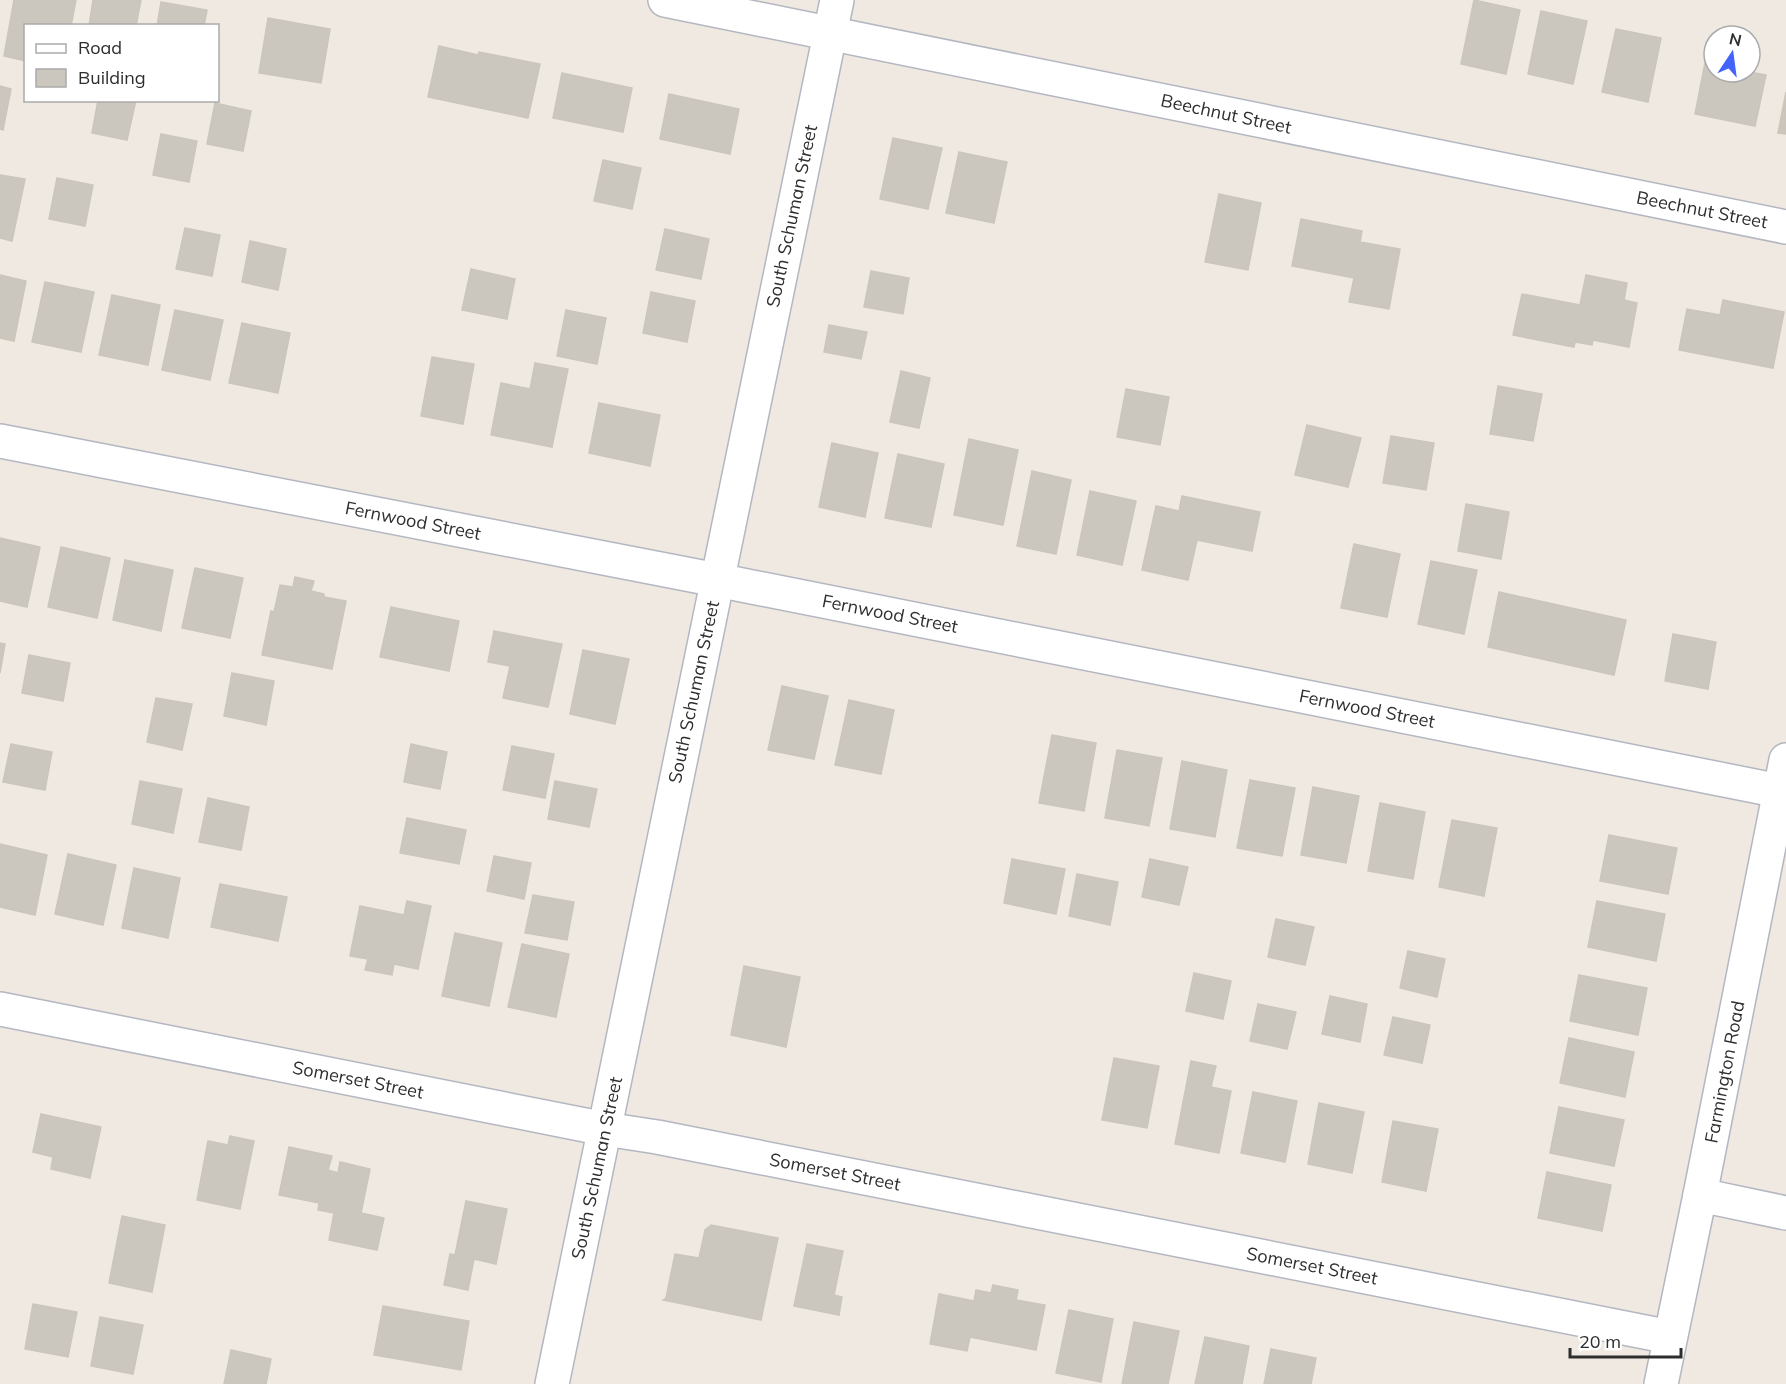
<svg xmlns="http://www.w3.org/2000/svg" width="1786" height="1384" viewBox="0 0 1786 1384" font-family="Mulish,sans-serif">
  <rect width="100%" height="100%" fill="#efe9e1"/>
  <!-- building -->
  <g fill="#cbc7bf" stroke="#cbc5ba" stroke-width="1.5">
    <path d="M 14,0 L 76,0 L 71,26 L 26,26 L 26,61 L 4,56 Z"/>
    <path d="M 93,0 L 141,0 L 136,26 L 89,26 Z"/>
    <path d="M 1474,0 L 1520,10 L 1506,74 L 1461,64 Z"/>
    <path d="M 161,2 L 207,10 L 204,26 L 157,26 Z"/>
    <path d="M 1541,11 L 1587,21 L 1573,84 L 1528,74 Z"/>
    <path d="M 268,18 L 330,29 L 321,83 L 259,73 Z"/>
    <path d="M 1616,29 L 1661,38 L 1648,102 L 1602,92 Z"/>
    <path d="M 439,46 L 478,55 L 479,52 L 540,64 L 528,118 L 428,97 Z"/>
    <path d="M 1705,63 L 1714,65 L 1714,72 L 1750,72 L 1766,75 L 1755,126 L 1695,114 Z"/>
    <path d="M 562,73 L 632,88 L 623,132 L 553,118 Z"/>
    <path d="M 0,86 L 11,89 L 3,130 L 0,129 Z"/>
    <path d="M 1786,92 L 1786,134 L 1778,133 Z"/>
    <path d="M 669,94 L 739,109 L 730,154 L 660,139 Z"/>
    <path d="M 98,100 L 136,100 L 127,140 L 92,133 Z"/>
    <path d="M 215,103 L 251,111 L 243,151 L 207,144 Z"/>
    <path d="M 161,134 L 197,141 L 189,182 L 153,175 Z"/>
    <path d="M 893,138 L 942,148 L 928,209 L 880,199 Z"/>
    <path d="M 959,152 L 1007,162 L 994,223 L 946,213 Z"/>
    <path d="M 603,160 L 641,168 L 632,209 L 594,201 Z"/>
    <path d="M 0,175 L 25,179 L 12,241 L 0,238 Z"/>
    <path d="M 57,178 L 93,185 L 85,226 L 49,219 Z"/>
    <path d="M 1219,194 L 1261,203 L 1248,270 L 1205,262 Z"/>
    <path d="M 1301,219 L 1362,231 L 1360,242 L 1400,249 L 1389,309 L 1349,302 L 1354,278 L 1292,266 Z"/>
    <path d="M 185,228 L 220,235 L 212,276 L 176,269 Z"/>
    <path d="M 665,229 L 709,239 L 701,279 L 656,270 Z"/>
    <path d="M 250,241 L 286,249 L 278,290 L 242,282 Z"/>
    <path d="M 471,269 L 515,279 L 507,319 L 462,310 Z"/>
    <path d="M 871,271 L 909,278 L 903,314 L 864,307 Z"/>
    <path d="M 0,275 L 26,281 L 14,341 L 0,338 Z"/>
    <path d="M 1586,275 L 1627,283 L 1624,300 L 1637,303 L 1629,347 L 1593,340 L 1592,345 L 1575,342 L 1574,347 L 1513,335 L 1522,294 L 1580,305 Z"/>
    <path d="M 45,282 L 94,292 L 81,352 L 32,342 Z"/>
    <path d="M 651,292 L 695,301 L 687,342 L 643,333 Z"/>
    <path d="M 112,295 L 160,305 L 148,365 L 99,355 Z"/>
    <path d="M 1723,300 L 1784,312 L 1773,368 L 1679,350 L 1687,309 L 1720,315 Z"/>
    <path d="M 175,310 L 223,320 L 210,380 L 162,370 Z"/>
    <path d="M 566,310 L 606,318 L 597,364 L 557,356 Z"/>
    <path d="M 242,323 L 290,333 L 278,393 L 229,383 Z"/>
    <path d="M 829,325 L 867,332 L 861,359 L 824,352 Z"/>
    <path d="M 432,357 L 474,364 L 463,424 L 421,416 Z"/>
    <path d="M 535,363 L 568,369 L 552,447 L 491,435 L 501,383 L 530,389 Z"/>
    <path d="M 901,371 L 930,378 L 919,428 L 890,422 Z"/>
    <path d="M 1498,386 L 1542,394 L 1533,441 L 1490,434 Z"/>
    <path d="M 1126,389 L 1169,397 L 1160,445 L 1117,437 Z"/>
    <path d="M 599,403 L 660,415 L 650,466 L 589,453 Z"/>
    <path d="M 1307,425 L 1361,438 L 1348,487 L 1295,475 Z"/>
    <path d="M 1391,436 L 1434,443 L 1426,490 L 1383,483 Z"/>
    <path d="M 969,439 L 1018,450 L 1003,525 L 954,515 Z"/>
    <path d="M 832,443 L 878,453 L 865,517 L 819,507 Z"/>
    <path d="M 898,454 L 944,464 L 931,527 L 885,518 Z"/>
    <path d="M 1032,471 L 1071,480 L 1056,554 L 1017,546 Z"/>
    <path d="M 1090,491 L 1136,501 L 1122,565 L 1077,555 Z"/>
    <path d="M 1182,496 L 1260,512 L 1252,551 L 1197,540 L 1188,580 L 1142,570 L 1156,506 L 1179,511 Z"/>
    <path d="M 1466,504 L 1509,512 L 1501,559 L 1458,551 Z"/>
    <path d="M 0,538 L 40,547 L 27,607 L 0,601 Z"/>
    <path d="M 1354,544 L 1400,554 L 1387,617 L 1341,608 Z"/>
    <path d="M 61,547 L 110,558 L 97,618 L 48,607 Z"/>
    <path d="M 125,560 L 173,570 L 161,631 L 113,620 Z"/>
    <path d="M 1431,561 L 1477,570 L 1464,634 L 1418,624 Z"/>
    <path d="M 195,568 L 243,578 L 230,638 L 182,628 Z"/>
    <path d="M 295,577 L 314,581 L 311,591 L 324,594 L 324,597 L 346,601 L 332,669 L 262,655 L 271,611 L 274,612 L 280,585 L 293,587 Z"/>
    <path d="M 1499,592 L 1626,620 L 1614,675 L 1488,647 Z"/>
    <path d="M 391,607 L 459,621 L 449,671 L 380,657 Z"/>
    <path d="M 494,631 L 562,644 L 548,707 L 503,698 L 510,666 L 488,662 Z"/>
    <path d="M 1673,634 L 1716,642 L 1708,689 L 1665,681 Z"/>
    <path d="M 0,643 L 5,644 L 0,673 Z"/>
    <path d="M 583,650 L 629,659 L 615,724 L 570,714 Z"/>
    <path d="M 29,655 L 70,663 L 63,701 L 22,693 Z"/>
    <path d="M 232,673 L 274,681 L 266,725 L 224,716 Z"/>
    <path d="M 782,686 L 828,696 L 814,759 L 768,750 Z"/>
    <path d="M 156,698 L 192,704 L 182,750 L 147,742 Z"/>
    <path d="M 849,700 L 894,710 L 881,774 L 835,765 Z"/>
    <path d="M 1052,735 L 1096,743 L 1084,811 L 1039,803 Z"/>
    <path d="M 11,744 L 52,752 L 45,790 L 3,782 Z"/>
    <path d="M 411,744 L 447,752 L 440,789 L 404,782 Z"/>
    <path d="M 512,746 L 554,754 L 545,798 L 503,790 Z"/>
    <path d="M 1117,750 L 1162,758 L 1149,826 L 1105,818 Z"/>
    <path d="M 1182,761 L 1227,770 L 1215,837 L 1170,829 Z"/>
    <path d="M 1250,780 L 1295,788 L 1282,856 L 1237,848 Z"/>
    <path d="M 140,781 L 182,789 L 173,833 L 132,824 Z"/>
    <path d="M 555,781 L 597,789 L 589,827 L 548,819 Z"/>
    <path d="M 1313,787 L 1359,796 L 1346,863 L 1301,855 Z"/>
    <path d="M 208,798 L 249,807 L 241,850 L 199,842 Z"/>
    <path d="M 1380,803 L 1425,812 L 1413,879 L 1368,871 Z"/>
    <path d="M 407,818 L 466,830 L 459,864 L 400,853 Z"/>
    <path d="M 1452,820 L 1497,828 L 1484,896 L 1439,887 Z"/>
    <path d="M 1609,835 L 1677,848 L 1668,894 L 1600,881 Z"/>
    <path d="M 0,844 L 47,855 L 35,915 L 0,907 Z"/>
    <path d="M 68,854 L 116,865 L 103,925 L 55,914 Z"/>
    <path d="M 494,856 L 531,863 L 524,899 L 487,891 Z"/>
    <path d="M 1012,859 L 1065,869 L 1056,914 L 1004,903 Z"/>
    <path d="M 1150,859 L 1188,867 L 1179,905 L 1142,897 Z"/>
    <path d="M 134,868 L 180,878 L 168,938 L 122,928 Z"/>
    <path d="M 1077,874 L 1118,882 L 1110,925 L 1069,916 Z"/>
    <path d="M 220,884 L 287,897 L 278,941 L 211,927 Z"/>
    <path d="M 533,895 L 574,902 L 567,940 L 525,933 Z"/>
    <path d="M 407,901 L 431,906 L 418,969 L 394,964 L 392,975 L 365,970 L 368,959 L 350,956 L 360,906 L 404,915 Z"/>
    <path d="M 1597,901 L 1665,914 L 1656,961 L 1588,947 Z"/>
    <path d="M 1276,919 L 1314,927 L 1305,965 L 1268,957 Z"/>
    <path d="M 455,933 L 502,943 L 489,1006 L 442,996 Z"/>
    <path d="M 522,944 L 569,954 L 556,1017 L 508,1007 Z"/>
    <path d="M 1408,951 L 1445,959 L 1437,997 L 1400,988 Z"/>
    <path d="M 744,966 L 800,977 L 786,1047 L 731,1035 Z"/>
    <path d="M 1194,973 L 1231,981 L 1223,1019 L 1186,1011 Z"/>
    <path d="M 1579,975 L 1647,988 L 1638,1035 L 1570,1021 Z"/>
    <path d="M 1330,996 L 1367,1004 L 1360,1042 L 1322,1034 Z"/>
    <path d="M 1258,1004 L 1296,1012 L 1287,1049 L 1250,1041 Z"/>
    <path d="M 1393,1017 L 1430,1025 L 1422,1063 L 1384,1055 Z"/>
    <path d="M 1569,1038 L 1634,1052 L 1625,1097 L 1560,1083 Z"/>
    <path d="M 1114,1058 L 1159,1066 L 1147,1128 L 1102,1120 Z"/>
    <path d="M 1191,1061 L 1216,1066 L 1211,1087 L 1231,1091 L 1219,1153 L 1175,1144 Z"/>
    <path d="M 1253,1092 L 1297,1101 L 1285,1162 L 1241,1153 Z"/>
    <path d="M 1319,1103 L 1364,1112 L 1352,1173 L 1308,1164 Z"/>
    <path d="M 1559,1107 L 1624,1120 L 1614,1166 L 1550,1153 Z"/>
    <path d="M 41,1114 L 101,1127 L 90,1178 L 51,1169 L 53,1157 L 33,1152 Z"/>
    <path d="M 1393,1121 L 1438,1129 L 1426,1191 L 1382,1182 Z"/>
    <path d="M 230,1136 L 254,1141 L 240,1209 L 197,1200 L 208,1141 L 228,1145 Z"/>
    <path d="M 289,1147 L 332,1156 L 328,1170 L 338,1173 L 340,1162 L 370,1169 L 361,1213 L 384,1218 L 377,1250 L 329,1240 L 334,1213 L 318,1210 L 319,1203 L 279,1195 Z"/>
    <path d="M 1547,1172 L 1611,1185 L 1602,1231 L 1538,1218 Z"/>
    <path d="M 466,1201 L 507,1209 L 496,1264 L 474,1259 L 468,1290 L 444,1285 L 450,1254 L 455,1255 Z"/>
    <path d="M 122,1216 L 165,1225 L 152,1292 L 109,1283 Z"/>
    <path d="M 711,1225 L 778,1238 L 761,1320 L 663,1300 L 666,1298 L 675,1254 L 699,1258 L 705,1230 Z"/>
    <path d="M 807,1244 L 843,1251 L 834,1295 L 842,1297 L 839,1315 L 794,1306 Z"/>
    <path d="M 993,1285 L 1018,1290 L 1016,1300 L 1045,1305 L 1036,1350 L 970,1337 L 967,1351 L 930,1344 L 939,1294 L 974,1301 L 976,1290 L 991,1293 Z"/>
    <path d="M 33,1304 L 77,1312 L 68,1357 L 25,1349 Z"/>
    <path d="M 383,1306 L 469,1321 L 461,1370 L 374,1355 Z"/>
    <path d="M 1069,1310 L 1113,1319 L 1101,1382 L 1056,1373 Z"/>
    <path d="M 100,1317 L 143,1325 L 133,1374 L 91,1366 Z"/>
    <path d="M 1134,1322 L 1179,1331 L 1168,1384 L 1122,1384 Z"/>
    <path d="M 1205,1337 L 1249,1346 L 1242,1384 L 1195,1384 Z"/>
    <path d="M 1271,1349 L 1316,1358 L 1311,1384 L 1264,1384 Z"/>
    <path d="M 231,1350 L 271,1359 L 266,1384 L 224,1384 Z"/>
  </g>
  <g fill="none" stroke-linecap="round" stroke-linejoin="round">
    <defs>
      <g id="street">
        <path d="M 665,0 L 1786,227"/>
        <path d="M 0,441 L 717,580 L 1780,791"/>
        <path d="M 0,1009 L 605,1129 L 657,1137 L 1670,1337"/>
        <path d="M 1700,1195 L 1786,1213"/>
        <path d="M 552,1384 L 837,0"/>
        <path d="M 1661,1384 L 1700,1195 L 1786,760"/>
      </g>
    </defs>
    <!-- street casing -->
    <use href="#street" stroke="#b4b7c1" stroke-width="36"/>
    <!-- street -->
    <use href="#street" stroke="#fff" stroke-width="33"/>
  </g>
  <g text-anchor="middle" stroke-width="6" stroke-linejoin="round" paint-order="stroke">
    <!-- street labels -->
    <g font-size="18" fill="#2e2e2e" stroke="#fff">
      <text transform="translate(1226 114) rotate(12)" y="6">Beechnut Street</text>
      <text transform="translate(1702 210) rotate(11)" y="6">Beechnut Street</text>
      <text transform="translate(792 216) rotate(-78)" y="6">South Schuman Street</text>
      <text transform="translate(413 521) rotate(11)" y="6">Fernwood Street</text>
      <text transform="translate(890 614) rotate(11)" y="6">Fernwood Street</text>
      <text transform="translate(694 692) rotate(-78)" y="6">South Schuman Street</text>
      <text transform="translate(1367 709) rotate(11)" y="6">Fernwood Street</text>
      <text transform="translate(1725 1072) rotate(-79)" y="6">Farmington Road</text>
      <text transform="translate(358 1080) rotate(11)" y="6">Somerset Street</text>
      <text transform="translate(597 1168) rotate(-78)" y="6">South Schuman Street</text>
      <text transform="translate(835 1172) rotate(11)" y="6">Somerset Street</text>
      <text transform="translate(1312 1266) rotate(11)" y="6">Somerset Street</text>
    </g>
  </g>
  <!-- legend -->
  <rect x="24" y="24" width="195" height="78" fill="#ffffff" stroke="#ababab" stroke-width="1.5"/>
  <rect x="36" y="44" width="30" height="9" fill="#ffffff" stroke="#ababab" stroke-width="1.5"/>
  <text x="78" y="54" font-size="18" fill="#2e2e2e">Road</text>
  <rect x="36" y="69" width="30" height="18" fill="#cbc7bf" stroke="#ababab" stroke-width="1.5"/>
  <text x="78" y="84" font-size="18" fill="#2e2e2e">Building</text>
  <!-- north arrow -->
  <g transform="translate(1732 54) rotate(13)"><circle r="28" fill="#ffffff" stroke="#ababab" stroke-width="1.5"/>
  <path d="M0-4.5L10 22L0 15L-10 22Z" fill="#4264fb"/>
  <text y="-9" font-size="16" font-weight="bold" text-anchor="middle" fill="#2e2e2e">N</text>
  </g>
  <!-- scale -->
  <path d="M1570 1348v9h111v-9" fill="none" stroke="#2e2e2e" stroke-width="3"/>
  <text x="1579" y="1348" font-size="18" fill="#2e2e2e" stroke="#ffffff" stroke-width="4.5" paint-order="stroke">20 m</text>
</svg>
